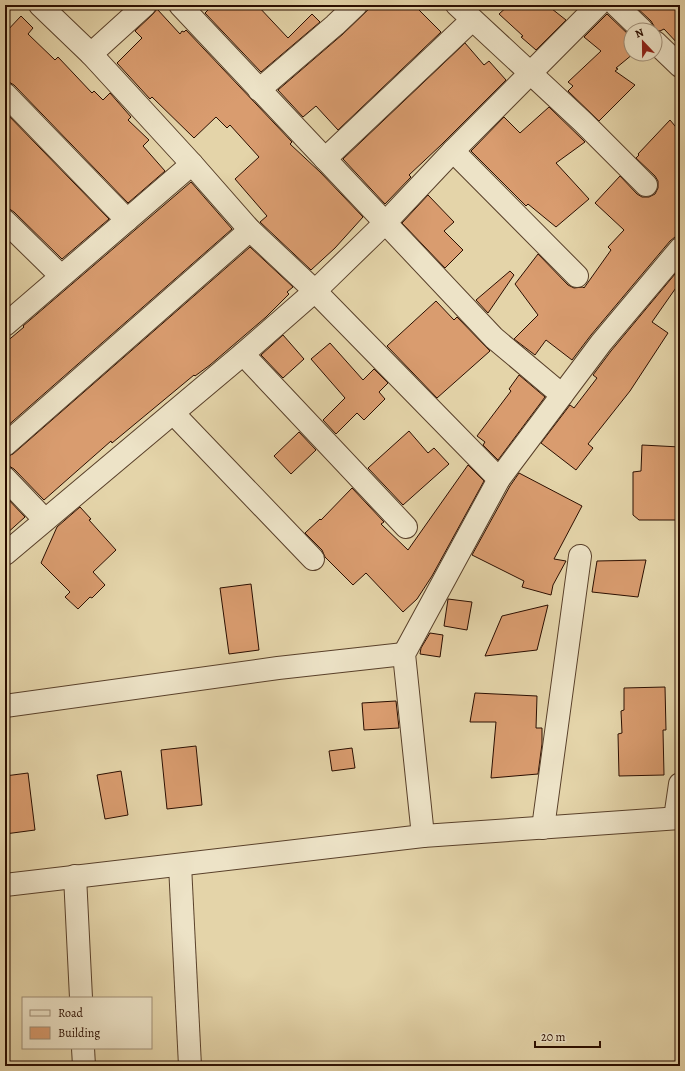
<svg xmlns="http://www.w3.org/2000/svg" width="685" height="1071" viewBox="0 0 685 1071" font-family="Alegreya,serif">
  <rect width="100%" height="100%" fill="#e4d4a9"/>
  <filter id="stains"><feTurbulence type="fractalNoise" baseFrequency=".005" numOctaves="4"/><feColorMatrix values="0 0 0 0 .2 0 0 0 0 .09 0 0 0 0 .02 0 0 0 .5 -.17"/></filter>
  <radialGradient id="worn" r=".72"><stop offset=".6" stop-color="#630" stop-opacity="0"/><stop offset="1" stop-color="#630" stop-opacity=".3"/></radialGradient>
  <!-- building -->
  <g fill="#d99c6f" stroke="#2b0e00">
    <path d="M 213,5 L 257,5 L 288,38 L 312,14 L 320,22 L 261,72 L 205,13 Z"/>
    <path d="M 373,5 L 414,5 L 441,32 L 338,130 L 316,106 L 303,117 L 278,90 L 343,34 Z"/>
    <path d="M 509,5 L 547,5 L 566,20 L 536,50 L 521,37 L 523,36 L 499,14 Z"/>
    <path d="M 634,5 L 680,5 L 680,46 L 664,29 L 660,31 L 654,30 L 654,26 L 651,21 Z"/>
    <path d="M 157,9 L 180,34 L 182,31 L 184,32 L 186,30 L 292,142 L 290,144 L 320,172 L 363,217 L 335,248 L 311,270 L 260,222 L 267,216 L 235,179 L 259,157 L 230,125 L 227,128 L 216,117 L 194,138 L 152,97 L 150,99 L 117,63 L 142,38 L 135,31 L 153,14 Z"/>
    <path d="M 607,14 L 631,37 L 631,54 L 633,54 L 616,68 L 618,69 L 615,71 L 635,85 L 599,121 L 568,91 L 573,86 L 568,82 L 601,51 L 584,37 Z"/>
    <path d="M 21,16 L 33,28 L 28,34 L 55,60 L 58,57 L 92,93 L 94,91 L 103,100 L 110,93 L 131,117 L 128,120 L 149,140 L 143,146 L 165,171 L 128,203 L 14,85 L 9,82 L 5,82 L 5,33 Z"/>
    <path d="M 465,43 L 484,65 L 489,61 L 506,80 L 441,145 L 409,175 L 411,177 L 385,204 L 343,159 Z"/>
    <path d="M 549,107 L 585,142 L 556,163 L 589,199 L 556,227 L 528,204 L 526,206 L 471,151 L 504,117 L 520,133 Z"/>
    <path d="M 5,112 L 109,219 L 62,259 L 14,212 L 5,206 Z"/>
    <path d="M 670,120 L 680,132 L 680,237 L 675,237 L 670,241 L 591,335 L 572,360 L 546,340 L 535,355 L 514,339 L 538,315 L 515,284 L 538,254 L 568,285 L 574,288 L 583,287 L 584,288 L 611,250 L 608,247 L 624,230 L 595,203 L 620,176 L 637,194 L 642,197 L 649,197 L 655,194 L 658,188 L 658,181 L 655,176 L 636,158 L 639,155 L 638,154 Z"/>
    <path d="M 191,182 L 232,229 L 5,428 L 5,343 L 24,327 L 23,326 Z"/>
    <path d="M 428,195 L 454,222 L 444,231 L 463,250 L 445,268 L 402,223 Z"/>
    <path d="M 250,247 L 293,287 L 287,292 L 289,294 L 266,317 L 210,365 L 195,376 L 194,375 L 112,443 L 111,441 L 44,500 L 14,469 L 9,466 L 5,466 L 5,457 L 13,454 Z"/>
    <path d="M 680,268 L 680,282 L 652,322 L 668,333 L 630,391 L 588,444 L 593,448 L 576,470 L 541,443 L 570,405 L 574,408 L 597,378 L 593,375 L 611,351 Z"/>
    <path d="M 510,271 L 514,275 L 488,313 L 476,300 Z"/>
    <path d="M 436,301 L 454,320 L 457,317 L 490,351 L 437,398 L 387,346 Z"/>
    <path d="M 283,335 L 304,359 L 283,378 L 261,355 Z"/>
    <path d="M 330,343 L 363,380 L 374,369 L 388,383 L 379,392 L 385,399 L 364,420 L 357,413 L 336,434 L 323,420 L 345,398 L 311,359 Z"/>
    <path d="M 519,375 L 545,397 L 498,460 L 483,445 L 485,442 L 477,436 L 511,391 L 509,389 Z"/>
    <path d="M 409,431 L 428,453 L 434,448 L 449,464 L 403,505 L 368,468 Z"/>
    <path d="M 299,432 L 316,450 L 291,474 L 274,456 Z"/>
    <path d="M 642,445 L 680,447 L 680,520 L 639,520 L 633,515 L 633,472 L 641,471 Z"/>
    <path d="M 468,465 L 484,481 L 432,576 L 417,599 L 403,612 L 366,573 L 353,585 L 325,557 L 322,550 L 305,533 L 320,519 L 321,520 L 352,488 L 384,522 L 381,524 L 408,550 Z"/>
    <path d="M 519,473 L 582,506 L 554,559 L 566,561 L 553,585 L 551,595 L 522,587 L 524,581 L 472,555 L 510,486 Z"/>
    <path d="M 5,496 L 25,517 L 5,535 Z"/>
    <path d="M 80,507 L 91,519 L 89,520 L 116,550 L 93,572 L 105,585 L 92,598 L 90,597 L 78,609 L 65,597 L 70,592 L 41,563 L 57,527 Z"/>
    <path d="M 646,560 L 638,597 L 592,592 L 597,561 Z"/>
    <path d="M 251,584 L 259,650 L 229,654 L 220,588 Z"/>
    <path d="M 448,599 L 472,602 L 467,630 L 444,626 Z"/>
    <path d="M 548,605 L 537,650 L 485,656 L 502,616 Z"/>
    <path d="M 430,633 L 443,635 L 440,657 L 420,654 L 421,648 Z"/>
    <path d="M 665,687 L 666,730 L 663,730 L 664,775 L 619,776 L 618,734 L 622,733 L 621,711 L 624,710 L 624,688 Z"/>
    <path d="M 475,693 L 537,696 L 536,728 L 542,728 L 542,744 L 538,774 L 491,778 L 496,722 L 470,722 Z"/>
    <path d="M 396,701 L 399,728 L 364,730 L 362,703 Z"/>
    <path d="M 196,746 L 202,805 L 167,809 L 161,750 Z"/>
    <path d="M 352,748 L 355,768 L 332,771 L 329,751 Z"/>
    <path d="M 121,771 L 128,815 L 105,819 L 97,775 Z"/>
    <path d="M 28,773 L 35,830 L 5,834 L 5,776 Z"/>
  </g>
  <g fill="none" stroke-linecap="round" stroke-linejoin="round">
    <defs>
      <g id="minor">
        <path d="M 40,5 L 91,54 L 192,164 L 250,230 L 315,291 L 499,479"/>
        <path d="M 180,5 L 494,338 L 562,395"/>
        <path d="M 457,5 L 583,122 L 646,185"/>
        <path d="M 616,5 L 642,30"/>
        <path d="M 655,42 L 680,66"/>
        <path d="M 91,54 L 145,5"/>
        <path d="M 259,90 L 335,25 L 356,5"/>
        <path d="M 5,94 L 127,220"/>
        <path d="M 453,151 L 577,276"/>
        <path d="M 325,159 L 472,20"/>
        <path d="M 5,221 L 61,276"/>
        <path d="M 5,325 L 192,164"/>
        <path d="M 243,354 L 406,527"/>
        <path d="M 173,413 L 313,559"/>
        <path d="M 5,445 L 250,230"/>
        <path d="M 5,478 L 45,520"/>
        <path d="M 5,554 L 243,354 L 315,291 L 385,223 L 453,151 L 598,5"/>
        <path d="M 5,706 L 278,668 L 404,654"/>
        <path d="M 675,818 L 680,784"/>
        <path d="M 543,828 L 580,556"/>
        <path d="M 423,836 L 404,654 L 499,479 L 601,343 L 680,249"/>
        <path d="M 180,865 L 190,1066"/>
        <path d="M 75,876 L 81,998"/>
        <path d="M 5,885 L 423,836 L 680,818"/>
        <path d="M 83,1048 L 84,1066"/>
      </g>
    </defs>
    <!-- minor casing -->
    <use href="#minor" stroke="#59402a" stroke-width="24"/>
    <!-- minor -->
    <use href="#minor" stroke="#ede3c7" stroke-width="22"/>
  </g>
  <!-- margin -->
  <rect width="685" height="1071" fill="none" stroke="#e4d4a9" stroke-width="20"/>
  <rect x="6" y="6" width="673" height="1059" fill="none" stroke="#2b0e00" stroke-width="2"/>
  <rect x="10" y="10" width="665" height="1051" fill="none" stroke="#2b0e00"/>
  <!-- legend -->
  <rect x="22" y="997" width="130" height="52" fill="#ede3c7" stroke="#9f8e77"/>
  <rect x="30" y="1010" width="20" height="6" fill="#ede3c7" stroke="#9f8e77"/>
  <text x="58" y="1017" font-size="12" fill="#2b0e00">Road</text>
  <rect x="30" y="1027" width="20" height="12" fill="#d99c6f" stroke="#9f8e77"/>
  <text x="58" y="1037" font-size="12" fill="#2b0e00">Building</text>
  <!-- north arrow -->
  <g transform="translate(643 42) rotate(338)"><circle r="19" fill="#ede3c7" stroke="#9f8e77"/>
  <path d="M0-3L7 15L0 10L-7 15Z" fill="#8f2418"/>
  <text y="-6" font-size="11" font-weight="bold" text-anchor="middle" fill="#2b0e00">N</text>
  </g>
  <!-- scale -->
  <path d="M535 1041v6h65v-6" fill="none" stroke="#2b0e00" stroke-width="2"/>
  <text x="541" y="1041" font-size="12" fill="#2b0e00" stroke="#ede3c7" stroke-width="3" paint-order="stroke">20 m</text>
  <rect width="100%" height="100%" filter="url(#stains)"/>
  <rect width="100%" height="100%" fill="url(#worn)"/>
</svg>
